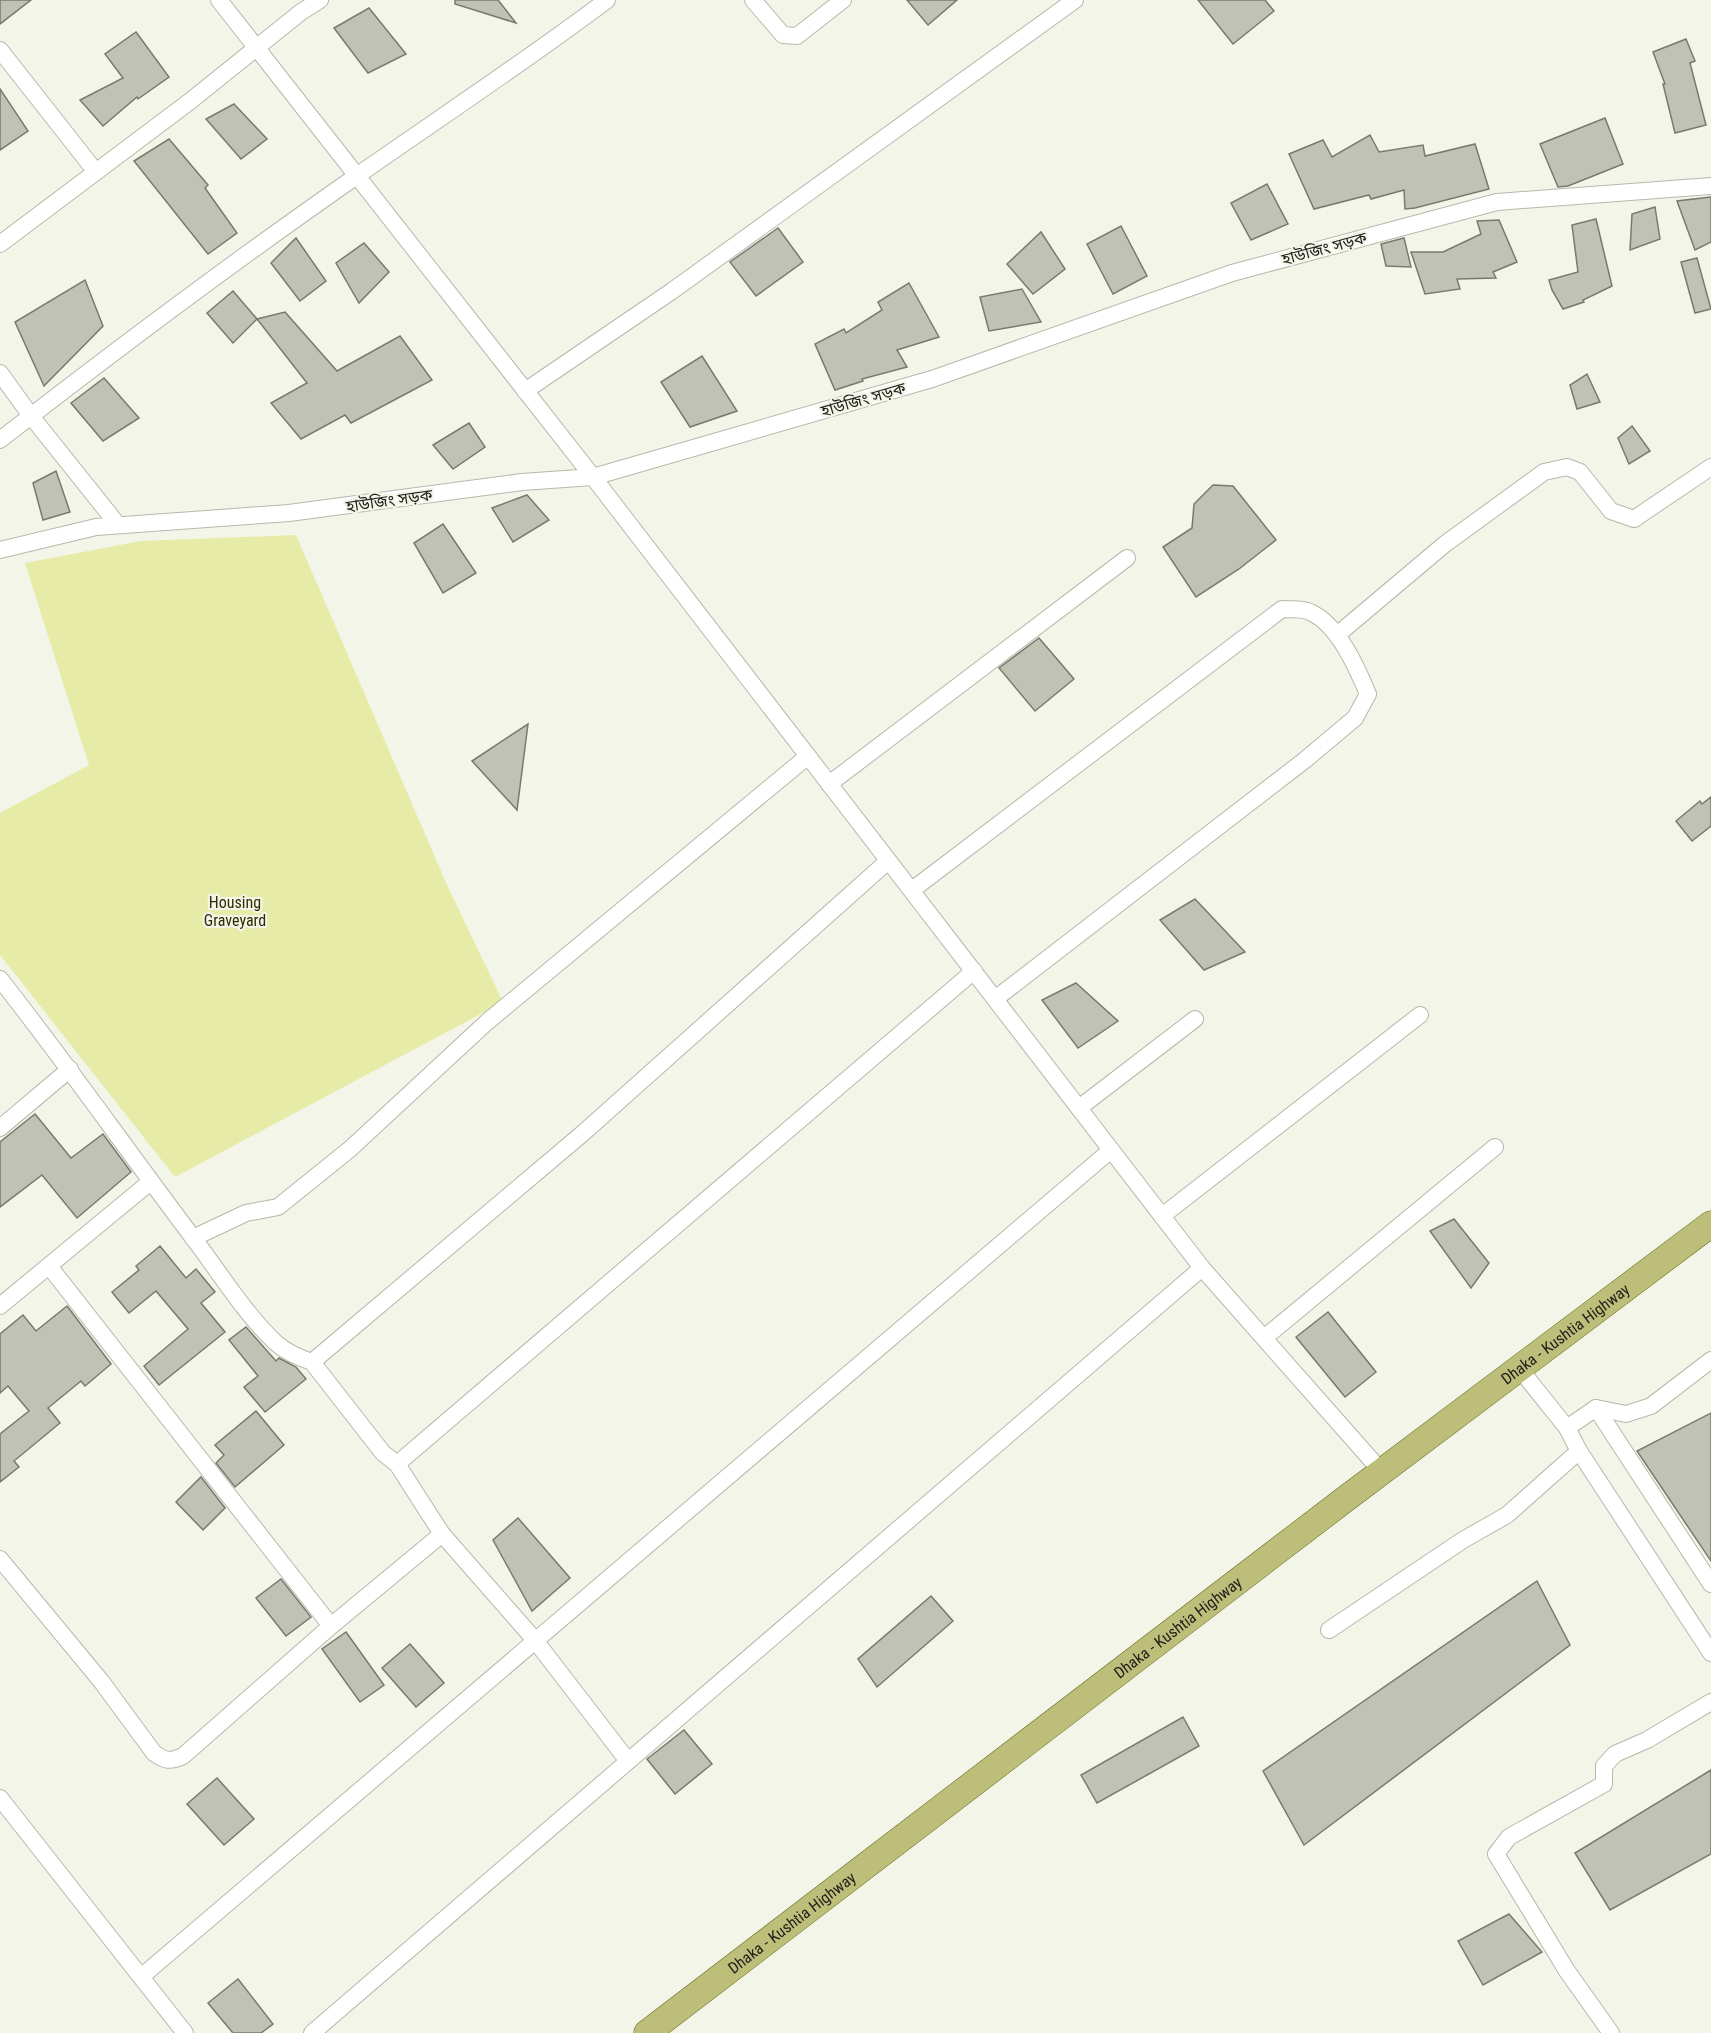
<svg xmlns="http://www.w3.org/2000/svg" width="1711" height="2033" viewBox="0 0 1711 2033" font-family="'Roboto Condensed','Noto Sans Bengali',sans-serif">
  <rect width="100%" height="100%" fill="#f3f5e8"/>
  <!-- green -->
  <path fill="#e6eba7" d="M 296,535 L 447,885 L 503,1002 L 175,1177 L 0,955 L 0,813 L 89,765 L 25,563 L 141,541 Z"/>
  <!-- building -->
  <g fill="#c1c2b6" stroke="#797a6f" stroke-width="1.5">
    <path d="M 0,0 L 31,0 L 0,24 Z"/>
    <path d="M 455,0 L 498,0 L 516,23 L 455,4 Z"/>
    <path d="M 907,0 L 957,0 L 928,25 Z"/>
    <path d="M 1198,0 L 1265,0 L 1274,11 L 1233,44 Z"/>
    <path d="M 369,8 L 406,54 L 368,73 L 334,28 Z"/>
    <path d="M 136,32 L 169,77 L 138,99 L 137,97 L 103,126 L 80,100 L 123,78 L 105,54 Z"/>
    <path d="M 1686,39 L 1695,61 L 1690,63 L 1706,125 L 1675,133 L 1663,84 L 1665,84 L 1653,52 Z"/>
    <path d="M 0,89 L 28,131 L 0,150 Z"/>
    <path d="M 234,104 L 267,139 L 241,159 L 206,119 Z"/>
    <path d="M 1605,118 L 1623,164 L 1568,186 L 1558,187 L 1540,144 Z"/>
    <path d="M 1370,135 L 1379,152 L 1423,145 L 1425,156 L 1475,144 L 1489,189 L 1415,208 L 1405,209 L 1404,190 L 1371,199 L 1369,195 L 1314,209 L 1289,154 L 1323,140 L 1332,157 Z"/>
    <path d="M 169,139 L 208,185 L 205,188 L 237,233 L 208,254 L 134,161 Z"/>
    <path d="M 1267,184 L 1288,224 L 1251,240 L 1231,203 Z"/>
    <path d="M 1711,197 L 1711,242 L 1695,250 L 1677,201 Z"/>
    <path d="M 1655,207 L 1660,239 L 1630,250 L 1632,214 Z"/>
    <path d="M 1596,219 L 1612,286 L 1583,300 L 1584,302 L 1563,309 L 1552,290 L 1549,280 L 1578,272 L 1572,225 Z"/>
    <path d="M 1499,220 L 1517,262 L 1493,272 L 1496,278 L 1457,279 L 1460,289 L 1425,294 L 1411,252 L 1443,252 L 1481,234 L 1477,221 Z"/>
    <path d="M 1121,226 L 1147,276 L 1113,294 L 1087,244 Z"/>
    <path d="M 778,228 L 803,262 L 756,296 L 730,262 Z"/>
    <path d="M 1041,232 L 1065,269 L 1033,294 L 1007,264 Z"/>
    <path d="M 296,238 L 326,281 L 300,301 L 271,263 Z"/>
    <path d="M 1404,238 L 1411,267 L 1386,266 L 1381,244 Z"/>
    <path d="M 364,243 L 389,272 L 359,303 L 336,263 Z"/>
    <path d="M 1697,258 L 1711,309 L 1695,313 L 1681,262 Z"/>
    <path d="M 85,280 L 103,326 L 44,386 L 15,322 Z"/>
    <path d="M 909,283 L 939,337 L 897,350 L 907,367 L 862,379 L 863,381 L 835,390 L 815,344 L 844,329 L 846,333 L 882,310 L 878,302 Z"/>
    <path d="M 1022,289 L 1041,322 L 989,331 L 980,297 Z"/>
    <path d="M 233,291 L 257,319 L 233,343 L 207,313 Z"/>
    <path d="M 285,312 L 337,371 L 400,336 L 432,380 L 351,423 L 345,415 L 301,439 L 271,403 L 307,383 L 257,319 Z"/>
    <path d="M 702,356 L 737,411 L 690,427 L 661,382 Z"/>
    <path d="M 1587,374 L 1600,402 L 1577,409 L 1570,385 Z"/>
    <path d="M 104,378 L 139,418 L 103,441 L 71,403 Z"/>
    <path d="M 469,423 L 485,447 L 453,469 L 433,445 Z"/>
    <path d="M 1632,426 L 1650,451 L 1629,464 L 1618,438 Z"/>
    <path d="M 56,471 L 70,512 L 43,520 L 33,483 Z"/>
    <path d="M 1213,485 L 1233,486 L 1276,540 L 1239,569 L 1196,597 L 1163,547 L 1192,528 L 1194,504 Z"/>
    <path d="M 527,495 L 549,520 L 513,542 L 492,508 Z"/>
    <path d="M 443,524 L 476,573 L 443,593 L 414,543 Z"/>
    <path d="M 1039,638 L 1074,679 L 1035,711 L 999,668 Z"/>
    <path d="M 528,724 L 517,810 L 472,761 Z"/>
    <path d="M 1711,797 L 1711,826 L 1692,841 L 1676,821 L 1700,801 L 1702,804 Z"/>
    <path d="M 1195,899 L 1245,952 L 1204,970 L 1160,920 Z"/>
    <path d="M 1076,983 L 1118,1021 L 1078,1048 L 1042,1000 Z"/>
    <path d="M 35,1114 L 71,1158 L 103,1134 L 131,1172 L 77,1218 L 42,1175 L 0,1207 L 0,1142 Z"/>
    <path d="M 1454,1219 L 1489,1263 L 1471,1288 L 1430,1231 Z"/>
    <path d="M 160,1246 L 186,1278 L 196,1269 L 215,1292 L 201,1303 L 225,1332 L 159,1385 L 144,1366 L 188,1329 L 156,1291 L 129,1313 L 112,1292 L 139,1270 L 136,1266 Z"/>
    <path d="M 67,1306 L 111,1364 L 85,1386 L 81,1381 L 48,1408 L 60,1423 L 14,1461 L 19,1467 L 0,1482 L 0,1434 L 29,1411 L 8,1386 L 0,1393 L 0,1334 L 23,1315 L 36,1331 Z"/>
    <path d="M 1328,1312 L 1376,1372 L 1345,1397 L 1296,1337 Z"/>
    <path d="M 246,1327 L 276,1361 L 279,1358 L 296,1367 L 306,1379 L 265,1412 L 244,1387 L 258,1376 L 229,1340 Z"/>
    <path d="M 256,1411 L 284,1445 L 235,1487 L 216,1463 L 224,1455 L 215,1445 Z"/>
    <path d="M 1711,1413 L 1711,1561 L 1637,1451 Z"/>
    <path d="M 201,1477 L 225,1508 L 203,1530 L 176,1502 Z"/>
    <path d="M 518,1518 L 570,1578 L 532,1611 L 493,1540 Z"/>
    <path d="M 281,1579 L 311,1617 L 286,1636 L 256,1598 Z"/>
    <path d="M 1537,1581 L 1570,1645 L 1304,1845 L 1263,1771 Z"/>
    <path d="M 931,1596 L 953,1621 L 877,1687 L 858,1659 Z"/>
    <path d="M 346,1632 L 384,1685 L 360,1702 L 322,1649 Z"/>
    <path d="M 410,1644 L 444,1683 L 416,1707 L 382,1668 Z"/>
    <path d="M 1183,1717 L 1199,1746 L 1097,1803 L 1081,1775 Z"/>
    <path d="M 684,1730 L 712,1764 L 675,1794 L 647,1759 Z"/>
    <path d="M 1711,1770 L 1711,1854 L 1610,1910 L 1575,1853 Z"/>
    <path d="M 217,1778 L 254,1819 L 224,1845 L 187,1804 Z"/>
    <path d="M 1509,1914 L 1542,1952 L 1483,1985 L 1458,1941 Z"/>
    <path d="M 238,1979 L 273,2024 L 261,2033 L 233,2033 L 208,2003 Z"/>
  </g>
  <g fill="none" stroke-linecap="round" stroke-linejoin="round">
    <defs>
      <g id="minor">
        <path d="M 219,0 L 593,477 L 1202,1268 L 1382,1472"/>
        <path d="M 753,0 L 783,35 L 797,36 L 843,0"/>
        <path d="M 0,50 L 96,172"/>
        <path d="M 0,244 L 189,102 L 301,12 L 320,0"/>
        <path d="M 0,373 L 31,416 L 118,525"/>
        <path d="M 525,391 L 672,291 L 1075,0"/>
        <path d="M 0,440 C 117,349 236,260 358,175 C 441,117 526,61 607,0"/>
        <path d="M 0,550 L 96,527 L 289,513 L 522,482 L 593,477 L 932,379 L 1232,273 L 1497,202 L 1711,186"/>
        <path d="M 1337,635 L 1445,544 L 1544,472 L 1567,467 L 1580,472 L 1611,511 L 1634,519 L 1711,467"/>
        <path d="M 829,784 L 1127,558"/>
        <path d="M 912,890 L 1282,609 C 1290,610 1303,608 1310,612 C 1338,624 1357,668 1368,694 L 1355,718 L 1305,760 L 995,999"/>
        <path d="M 0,979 C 67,1064 129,1153 194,1239 C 220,1273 244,1313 276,1343 C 286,1352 300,1358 312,1362 L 383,1453 L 397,1464 L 442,1534 L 534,1639 L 628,1761"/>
        <path d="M 1079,1108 L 1195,1019"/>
        <path d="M 0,1128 L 70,1069"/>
        <path d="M 1162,1216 L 1420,1015"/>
        <path d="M 193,1238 L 246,1213 L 278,1207 L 350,1149 L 487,1022 L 808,756"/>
        <path d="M 49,1266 L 331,1626"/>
        <path d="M 0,1306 L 149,1183"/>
        <path d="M 1264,1338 L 1495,1147"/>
        <path d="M 312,1362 L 582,1134 L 888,861"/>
        <path d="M 1519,1368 L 1567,1428 L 1579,1451 L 1711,1653"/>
        <path d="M 1596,1408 L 1711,1584"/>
        <path d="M 1567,1428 L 1596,1408 L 1626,1414 L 1651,1406 L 1711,1360"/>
        <path d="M 397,1464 L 974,971"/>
        <path d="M 0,1559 L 101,1681 L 154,1753 C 165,1761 170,1762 183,1756 L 331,1626 L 442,1534"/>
        <path d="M 1329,1630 L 1463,1540 L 1507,1515 L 1579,1451"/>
        <path d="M 0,1798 L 185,2033"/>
        <path d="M 141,1977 L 1111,1150"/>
        <path d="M 312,2033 L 1202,1268"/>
        <path d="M 1611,2033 L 1567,1971 L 1496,1854 L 1509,1837 L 1604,1784 L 1604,1766 L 1615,1754 L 1647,1740 L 1711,1702"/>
      </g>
      <g id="primary">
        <path id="s1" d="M 647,2033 L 1344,1500 L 1711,1224"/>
      </g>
    </defs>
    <!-- minor casing -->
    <use href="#minor" stroke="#b6b8ab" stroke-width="18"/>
    <!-- primary casing -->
    <use href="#primary" stroke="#696b1f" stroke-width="27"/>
    <!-- minor -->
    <use href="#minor" stroke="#fff" stroke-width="16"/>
    <!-- primary -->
    <use href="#primary" stroke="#bcbe79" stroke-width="26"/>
  </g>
  <g text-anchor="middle" stroke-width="4.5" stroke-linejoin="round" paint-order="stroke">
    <!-- street labels -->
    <g font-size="16" fill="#20211c" stroke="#f3f5e8">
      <text transform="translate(1324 248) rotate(-15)" y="6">হাউজিং সড়ক</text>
      <text transform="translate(863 399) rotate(-16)" y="6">হাউজিং সড়ক</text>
      <text transform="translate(389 500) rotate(-8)" y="6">হাউজিং সড়ক</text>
      <text dy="6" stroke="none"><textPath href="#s1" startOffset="1154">Dhaka - Kushtia Highway</textPath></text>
      <text dy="6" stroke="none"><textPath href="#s1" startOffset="668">Dhaka - Kushtia Highway</textPath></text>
      <text dy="6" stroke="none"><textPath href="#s1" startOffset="182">Dhaka - Kushtia Highway</textPath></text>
    </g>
    <!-- park labels -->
    <g font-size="16" fill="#2d2e02" stroke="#f3f5e8">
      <text x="235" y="908">Housing<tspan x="235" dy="18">Graveyard</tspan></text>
    </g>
  </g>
</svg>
